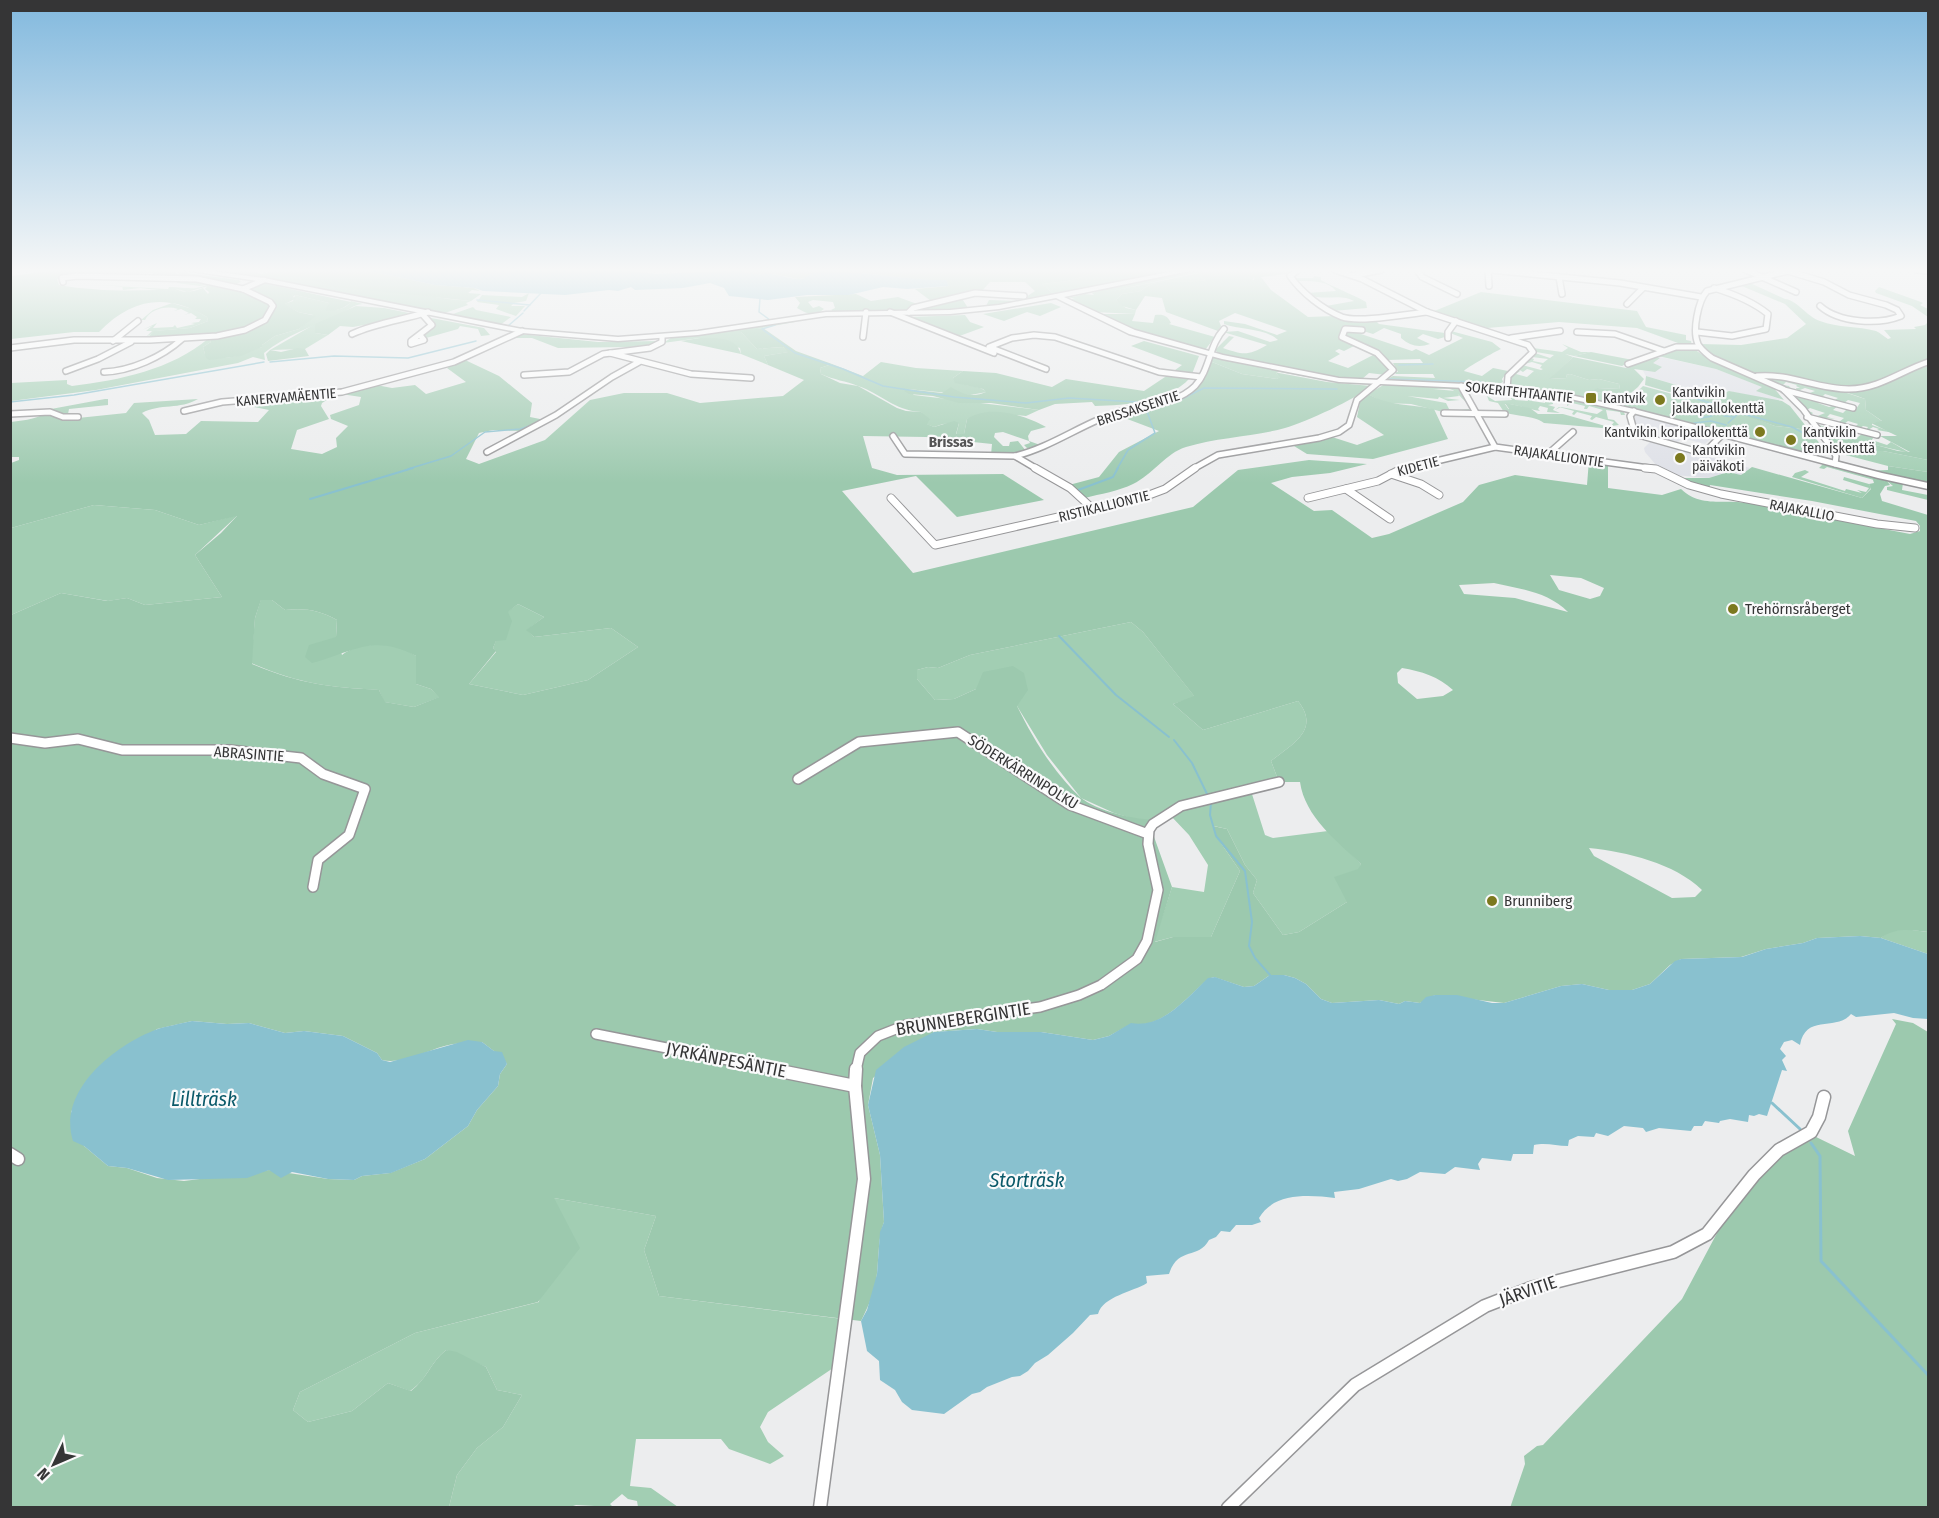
<svg xmlns="http://www.w3.org/2000/svg" width="1939" height="1518" viewBox="0 0 1939 1518" font-family="'Fira Sans Condensed',sans-serif">
  <rect width="100%" height="100%" fill="#ecedee"/>
  <!-- built -->
  <g fill="#dee0e7">
    <path d="M 1660,357 L 1716,369 L 1763,387 L 1757,391 L 1780,399 L 1778,402 L 1729,391 L 1709,394 L 1646,376 L 1643,371 L 1652,360 Z"/>
    <path d="M 1634,414 L 1678,425 L 1714,435 L 1705,444 L 1682,438 L 1675,445 L 1637,434 L 1633,418 Z"/>
    <path d="M 1651,441 L 1750,468 L 1741,475 L 1728,472 L 1709,478 L 1674,475 L 1657,466 L 1645,452 L 1644,448 Z"/>
  </g>
  <!-- green -->
  <g fill="#a2ceb3">
    <path d="M 241,270 L 262,274 L 272,272 L 449,299 L 471,301 L 466,303 L 468,305 L 442,314 L 231,274 Z"/>
    <path d="M 1105,270 L 1186,270 L 1056,296 L 1042,284 L 1068,281 Z"/>
    <path d="M 1196,270 L 1210,270 L 1102,293 L 1214,270 L 1256,270 L 1259,273 L 1251,281 C 1239,278 1227,276 1214,275 C 1208,275 1207,280 1201,281 C 1184,284 1154,277 1141,291 L 1122,294 L 1116,300 L 1126,308 L 1136,310 L 1135,314 L 1095,312 L 1069,300 L 1075,298 L 1068,298 L 1085,294 L 1094,295 L 1092,293 L 1102,290 Z"/>
    <path d="M 71,278 L 150,278 L 153,281 L 153,280 L 198,280 L 216,284 L 187,292 L 173,288 L 187,293 L 140,288 L 123,290 L 122,286 L 95,285 L 168,289 L 169,287 C 185,287 194,291 206,285 L 200,286 L 177,283 L 178,281 L 69,279 L 65,281 L 65,280 Z"/>
    <path d="M 529,293 L 526,301 L 514,303 L 511,306 L 525,306 L 516,316 L 496,309 L 499,305 L 477,302 L 482,295 L 522,297 Z"/>
    <path d="M 295,295 L 329,303 L 328,310 C 337,310 347,309 351,301 L 363,304 C 352,305 348,311 338,315 C 312,327 286,335 264,353 L 265,360 L 253,357 L 238,363 L 96,390 L 11,401 L 11,383 L 67,380 L 67,384 L 72,386 C 120,380 171,370 209,338 L 211,342 L 203,347 L 205,354 C 229,363 239,354 262,347 L 262,345 L 275,336 L 299,329 L 313,315 L 298,312 L 284,304 L 293,301 Z"/>
    <path d="M 172,303 L 193,309 L 207,317 L 208,321 L 190,328 L 156,331 L 146,337 L 152,331 L 146,331 L 152,326 L 142,330 L 157,323 L 153,328 L 173,327 L 175,325 L 177,328 L 195,324 L 191,323 L 199,322 L 201,319 L 195,319 L 197,317 L 191,313 L 184,315 L 189,313 L 181,309 L 174,311 L 178,309 C 165,305 150,310 145,320 L 141,320 L 153,310 Z"/>
    <path d="M 473,307 L 476,310 L 511,317 L 500,325 L 450,315 Z"/>
    <path d="M 789,320 L 795,322 L 741,332 L 757,349 L 783,347 L 789,352 L 764,356 L 768,365 L 741,354 L 740,348 L 700,338 L 663,343 L 671,338 Z"/>
    <path d="M 315,324 L 315,333 L 328,335 L 305,349 L 270,350 Z"/>
    <path d="M 1562,344 L 1581,352 L 1591,352 L 1574,356 L 1565,354 L 1573,357 L 1550,379 L 1567,378 L 1566,375 L 1570,374 L 1589,380 L 1599,379 L 1619,384 L 1620,389 L 1597,388 L 1596,392 L 1621,396 L 1619,398 L 1625,400 L 1618,406 L 1586,398 L 1509,385 L 1509,378 L 1516,371 L 1520,371 L 1516,374 L 1527,377 L 1534,371 L 1527,369 L 1523,372 L 1518,369 L 1522,365 L 1541,370 L 1543,369 L 1540,368 L 1542,365 L 1532,362 L 1524,364 L 1531,358 L 1534,359 L 1533,361 L 1543,363 L 1548,359 L 1532,357 L 1535,353 L 1550,358 L 1554,355 L 1536,352 L 1533,348 L 1562,352 L 1568,348 Z"/>
    <path d="M 1215,357 L 1309,377 L 1371,385 L 1336,382 L 1279,372 L 1276,373 L 1281,377 L 1277,379 L 1242,374 L 1212,362 L 1207,363 L 1210,358 Z"/>
    <path d="M 881,362 L 916,368 L 963,371 L 953,378 C 964,389 976,383 987,392 L 970,395 L 907,389 L 914,395 L 1039,410 L 1026,416 L 995,413 L 967,419 L 964,434 L 956,435 L 959,423 L 943,424 L 934,427 L 926,424 L 921,412 C 893,410 882,394 858,386 C 846,381 834,380 821,374 L 820,368 L 832,364 L 863,376 Z"/>
    <path d="M 1761,376 L 1832,388 L 1865,399 L 1866,410 L 1883,422 L 1872,423 L 1872,425 L 1894,433 L 1877,430 L 1879,429 L 1873,427 L 1868,430 L 1866,430 L 1868,427 L 1863,426 L 1859,429 L 1855,427 L 1858,424 L 1848,421 L 1844,424 L 1839,422 L 1844,418 L 1830,414 L 1827,417 L 1835,419 L 1815,417 L 1825,413 L 1810,408 L 1807,410 L 1813,413 L 1810,416 L 1791,394 L 1811,401 L 1822,399 L 1818,403 L 1829,407 L 1840,404 L 1833,410 L 1843,413 L 1848,408 L 1856,409 L 1860,403 L 1848,400 L 1843,404 L 1833,401 L 1838,398 L 1825,394 L 1823,396 L 1830,399 L 1828,400 L 1807,394 L 1815,391 L 1805,388 L 1800,390 L 1802,392 L 1797,391 L 1796,388 L 1800,388 L 1796,386 L 1797,385 L 1786,382 L 1783,385 L 1789,386 L 1791,389 L 1789,389 Z"/>
    <path d="M 1385,384 L 1455,388 L 1461,390 L 1466,402 C 1452,389 1457,388 1433,389 L 1456,391 L 1459,396 L 1443,398 L 1460,400 L 1448,401 L 1439,397 L 1438,399 L 1407,396 L 1446,403 L 1450,411 L 1469,409 L 1472,412 L 1443,412 L 1411,404 L 1384,403 L 1368,394 Z"/>
    <path d="M 1643,386 L 1687,398 L 1696,397 L 1775,426 L 1809,430 L 1825,450 L 1809,456 L 1623,406 Z"/>
    <path d="M 1466,388 L 1556,396 L 1621,410 L 1624,412 L 1625,415 L 1621,415 L 1620,412 L 1606,410 L 1608,419 L 1614,420 L 1619,425 L 1611,426 L 1614,422 L 1596,417 L 1592,420 L 1590,419 L 1592,416 L 1577,412 L 1574,415 L 1572,414 L 1574,411 L 1559,407 L 1555,410 L 1561,407 L 1597,414 L 1603,410 L 1589,406 L 1587,409 L 1584,409 L 1585,406 L 1572,403 L 1567,406 L 1567,402 L 1553,400 L 1553,404 L 1548,405 L 1555,407 L 1553,410 L 1560,413 L 1547,412 L 1548,408 L 1540,406 L 1538,409 L 1540,411 C 1526,409 1517,404 1505,404 L 1509,410 L 1504,412 L 1498,403 L 1489,401 L 1487,396 L 1495,401 L 1512,400 L 1510,397 L 1519,396 L 1513,396 L 1515,400 L 1528,401 L 1527,397 L 1532,398 L 1532,401 L 1545,403 L 1546,400 L 1553,400 L 1554,398 L 1471,390 L 1470,393 Z"/>
    <path d="M 1812,418 L 1817,420 L 1819,425 L 1838,430 L 1845,427 L 1837,433 L 1842,436 L 1848,434 L 1858,437 L 1862,434 L 1855,432 L 1858,430 L 1874,436 L 1872,440 L 1887,445 L 1891,442 L 1910,453 L 1823,433 Z"/>
    <path d="M 1852,450 L 1883,451 L 1928,460 L 1928,472 L 1888,466 L 1838,453 Z"/>
    <path d="M 1824,463 L 1903,483 L 1902,490 L 1928,495 L 1928,500 L 1887,490 L 1887,487 L 1893,486 L 1883,478 L 1872,476 L 1874,480 L 1827,467 L 1824,469 L 1819,468 Z"/>
    <path d="M 1805,470 L 1809,472 L 1801,477 L 1845,491 L 1846,489 L 1862,493 L 1857,490 L 1866,492 L 1869,488 L 1843,480 L 1844,477 L 1869,484 L 1871,488 L 1862,498 L 1792,477 L 1795,473 Z"/>
    <path d="M 94,505 L 155,510 L 199,525 L 238,515 L 195,555 L 222,597 L 145,605 L 127,598 L 108,601 L 61,593 L 11,615 L 11,528 Z"/>
    <path d="M 261,599 L 272,600 L 285,610 C 305,608 319,610 337,620 L 336,637 L 342,655 C 354,644 384,642 399,647 C 405,649 411,653 416,656 L 416,684 L 431,689 L 440,697 L 414,707 L 384,702 L 379,690 C 327,687 300,684 251,663 L 255,618 Z"/>
    <path d="M 518,604 L 544,617 L 527,630 L 534,637 L 611,628 L 638,647 L 588,680 L 523,695 L 469,684 L 496,652 L 493,648 L 507,612 Z"/>
    <path d="M 1131,622 L 1143,632 L 1195,697 L 1173,704 L 1203,730 L 1298,701 C 1321,730 1292,744 1271,761 L 1279,782 L 1251,791 L 1265,835 L 1273,838 L 1328,831 L 1361,864 L 1347,902 L 1299,932 L 1283,935 L 1253,893 L 1257,880 L 1245,865 L 1227,829 L 1214,826 L 1216,836 L 1240,871 L 1211,937 L 1173,937 L 1154,942 L 1172,887 L 1204,892 L 1208,865 L 1189,835 L 1171,816 L 1158,820 L 1138,820 L 1114,813 L 1081,798 L 1047,755 L 1017,706 L 976,689 L 954,699 L 935,700 L 917,679 L 917,670 L 928,667 L 938,668 L 970,655 Z"/>
    <path d="M 1904,929 L 1928,932 L 1928,954 L 1881,938 L 1888,932 Z"/>
    <path d="M 554,1198 L 656,1216 L 644,1250 L 659,1296 L 851,1320 L 845,1360 L 768,1412 L 760,1427 L 768,1442 L 784,1456 L 770,1464 L 729,1449 L 721,1439 L 636,1439 L 630,1486 L 651,1488 L 678,1507 L 638,1507 L 637,1501 L 628,1499 L 622,1494 L 610,1504 L 613,1507 L 576,1505 L 567,1508 L 449,1507 L 457,1475 L 477,1448 L 503,1427 L 522,1395 L 497,1390 L 486,1367 L 446,1350 C 429,1364 428,1379 410,1391 L 388,1383 L 352,1411 L 308,1422 L 293,1410 L 300,1392 L 415,1333 L 539,1302 Z"/>
  </g>
  <!-- forest -->
  <g fill="#9cc9ae" fill-rule="evenodd">
    <path d="M 59,270 C 89,270 156,264 180,275 L 178,272 L 239,280 L 241,282 L 234,285 L 186,275 L 187,277 L 152,277 L 153,273 L 101,272 L 92,276 L 57,279 L 59,285 C 92,291 125,291 158,290 C 177,290 186,295 203,288 L 208,294 L 209,292 L 205,289 L 207,286 C 226,282 252,293 268,305 L 268,309 C 257,338 165,341 138,338 L 148,337 L 154,331 L 190,328 L 208,321 L 207,317 C 167,293 132,298 99,332 L 74,332 L 11,339 L 11,276 Z"/>
    <path d="M 275,270 L 364,270 L 435,285 L 474,288 L 480,291 L 472,290 L 468,293 L 481,294 L 471,301 L 336,287 L 300,277 L 272,272 Z"/>
    <path d="M 742,270 L 1105,270 L 1068,281 L 1042,284 L 1056,296 C 1022,303 944,318 912,310 L 961,297 L 968,308 L 986,306 L 989,300 L 1020,301 L 1035,291 L 1025,282 L 990,282 L 981,292 L 905,311 L 834,312 L 831,310 L 835,308 L 833,302 L 813,300 L 808,302 L 813,308 L 819,306 L 824,309 C 814,317 807,314 797,308 L 800,303 L 795,297 L 856,294 L 871,301 L 898,297 L 917,304 L 931,301 L 915,289 L 949,286 L 945,280 L 926,281 L 865,273 L 815,272 L 808,278 L 798,279 L 773,274 L 753,275 Z"/>
    <path d="M 1256,270 L 1295,270 L 1286,274 L 1261,277 L 1271,290 L 1308,317 L 1335,316 L 1374,319 L 1379,324 L 1445,333 L 1445,337 L 1438,339 L 1423,334 L 1417,338 L 1430,344 C 1419,348 1410,346 1401,338 L 1401,334 L 1384,328 L 1373,334 L 1360,330 L 1362,331 L 1358,333 L 1412,351 L 1416,349 L 1429,355 L 1463,338 L 1450,333 L 1451,331 L 1492,342 L 1501,349 C 1496,351 1466,368 1464,371 L 1482,376 L 1493,368 L 1508,371 L 1502,379 L 1503,382 L 1495,386 L 1386,380 L 1393,376 L 1435,378 L 1433,374 L 1396,374 L 1394,372 L 1398,372 L 1393,363 L 1423,363 L 1420,359 L 1388,360 L 1358,344 L 1344,351 L 1339,349 L 1335,351 L 1340,354 L 1328,361 L 1348,368 L 1375,354 L 1389,366 L 1390,371 L 1386,375 L 1369,373 L 1362,379 L 1353,380 L 1221,355 L 1215,350 L 1229,336 L 1234,337 L 1223,348 C 1243,355 1248,356 1267,345 L 1223,332 L 1238,331 L 1270,342 L 1278,340 C 1265,328 1240,330 1224,324 L 1224,321 L 1245,324 L 1277,335 L 1287,331 L 1235,313 L 1219,321 L 1221,326 L 1218,331 L 1166,312 L 1162,298 L 1145,296 L 1136,310 L 1122,306 L 1116,300 L 1122,294 L 1141,291 C 1155,276 1187,284 1205,280 L 1205,275 L 1237,276 L 1254,280 L 1255,275 L 1259,273 Z"/>
    <path d="M 1314,276 L 1321,277 L 1321,280 C 1335,288 1352,294 1366,302 L 1367,308 L 1333,311 L 1326,306 L 1354,301 C 1340,292 1320,303 1307,293 L 1336,291 C 1328,280 1309,281 1296,281 L 1294,278 L 1313,278 Z"/>
    <path d="M 1748,282 L 1785,299 C 1797,300 1806,316 1820,321 C 1838,328 1858,326 1876,331 C 1881,333 1883,336 1888,339 L 1891,338 L 1884,330 L 1916,329 L 1914,327 L 1925,325 L 1928,322 L 1928,460 L 1883,451 L 1840,451 L 1825,436 L 1824,431 L 1898,451 L 1910,452 L 1880,436 L 1897,436 L 1871,423 L 1882,421 L 1866,410 L 1865,399 C 1844,391 1823,385 1802,382 C 1766,376 1726,372 1700,344 L 1741,345 L 1787,338 L 1806,324 L 1785,304 L 1737,284 Z"/>
    <path d="M 263,283 L 351,302 C 344,309 334,312 325,310 L 329,303 L 295,295 L 293,297 L 297,298 L 285,304 L 298,312 L 316,316 L 299,329 L 275,336 L 262,345 L 262,347 L 241,356 L 209,360 L 206,358 L 203,347 L 211,342 L 209,338 C 226,333 271,326 275,307 L 250,291 L 252,287 Z"/>
    <path d="M 1879,287 L 1921,302 L 1923,303 L 1920,305 L 1928,309 L 1928,317 L 1912,306 L 1876,293 L 1875,291 Z"/>
    <path d="M 1481,292 L 1637,311 L 1646,327 L 1686,335 L 1686,340 L 1691,341 L 1692,346 L 1675,345 L 1678,343 L 1637,328 L 1559,322 L 1487,328 L 1432,312 Z"/>
    <path d="M 1051,303 L 1061,307 L 1040,316 L 1027,312 L 1004,321 L 983,314 Z"/>
    <path d="M 356,306 L 384,308 L 419,315 L 353,327 L 340,326 L 328,335 L 315,333 L 315,324 Z"/>
    <path d="M 1102,314 L 1135,314 L 1132,321 L 1153,323 L 1155,315 C 1163,314 1167,315 1171,323 L 1169,324 L 1215,337 L 1205,350 L 1147,336 Z"/>
    <path d="M 965,315 L 970,322 L 984,327 L 954,338 L 909,317 Z"/>
    <path d="M 431,318 L 484,328 L 490,335 L 481,336 L 478,329 L 460,326 L 458,329 L 426,338 L 423,334 L 433,326 L 427,319 Z"/>
    <path d="M 763,328 L 796,351 L 832,364 L 820,368 L 821,374 L 840,383 L 858,386 L 897,408 L 906,411 L 921,412 L 930,419 L 927,424 L 934,427 L 954,421 L 959,423 L 956,434 L 964,434 L 967,419 C 989,404 1025,415 1046,427 L 1031,431 L 1028,436 L 1029,441 L 1043,446 L 1029,450 L 1024,445 L 1030,443 L 1029,441 L 1003,432 L 995,433 L 994,437 L 1003,446 L 1009,446 L 1010,442 L 1018,441 L 1026,451 L 991,455 L 992,444 L 926,437 L 863,436 L 872,468 L 897,475 L 1003,474 L 1044,500 L 957,517 L 916,476 L 842,491 L 913,573 L 1193,507 L 1238,470 L 1309,460 L 1367,464 L 1330,473 L 1292,477 L 1271,483 L 1314,511 L 1332,510 L 1372,538 L 1389,534 L 1463,502 L 1479,485 L 1515,475 L 1587,485 L 1589,460 L 1608,463 L 1608,488 L 1662,495 L 1681,489 C 1698,505 1716,501 1737,502 C 1796,506 1853,524 1910,534 L 1920,531 L 1920,526 L 1916,521 L 1812,501 L 1710,485 L 1709,490 L 1681,480 L 1683,478 L 1709,478 L 1728,472 L 1741,475 L 1752,467 L 1862,498 L 1871,489 L 1869,484 L 1874,483 L 1872,477 L 1887,481 L 1890,485 L 1885,486 L 1880,494 L 1882,501 L 1928,515 L 1928,932 C 1911,930 1896,927 1881,938 L 1860,936 L 1817,938 L 1803,943 L 1766,949 L 1741,957 L 1681,959 L 1670,965 L 1650,984 L 1632,990 L 1609,990 L 1582,984 L 1561,986 L 1504,1003 L 1435,995 L 1420,1003 L 1405,1001 L 1399,1004 L 1379,1000 L 1332,1003 L 1321,999 L 1306,984 L 1295,978 L 1284,975 L 1270,975 L 1254,986 L 1244,987 L 1214,977 L 1208,979 C 1187,997 1163,1029 1131,1024 L 1109,1036 L 1093,1040 L 1041,1032 L 997,1032 L 977,1029 L 934,1032 L 873,1078 L 868,1105 L 880,1155 L 884,1222 C 878,1237 879,1256 877,1273 C 876,1289 868,1307 861,1321 L 659,1296 L 644,1250 L 656,1216 L 554,1198 L 580,1248 L 538,1302 L 415,1333 L 300,1392 L 293,1410 L 308,1422 L 352,1411 L 388,1383 L 411,1391 C 427,1379 430,1363 446,1350 L 457,1352 L 486,1367 L 497,1390 L 522,1395 L 503,1427 L 477,1448 L 457,1475 L 449,1507 L 11,1507 L 11,615 L 61,593 L 107,601 L 127,598 L 145,605 L 222,597 L 195,555 L 221,533 L 237,516 L 199,525 L 155,510 L 94,505 L 11,528 L 11,463 L 19,460 L 19,457 L 11,457 L 11,422 C 26,420 40,419 51,409 L 105,399 L 108,399 L 108,405 L 69,409 L 68,414 L 78,418 L 126,413 L 134,403 L 198,399 C 180,410 160,403 142,413 L 149,420 L 155,435 L 186,434 L 201,421 L 258,422 L 269,410 L 254,407 L 264,400 L 338,393 L 322,403 L 321,406 L 329,419 L 297,430 L 291,449 L 322,454 L 337,447 L 336,438 L 348,426 L 331,419 L 330,415 L 359,405 L 361,397 L 341,394 L 371,384 L 392,388 L 415,385 L 426,394 L 466,382 L 447,368 L 463,359 L 499,376 L 532,403 L 530,417 L 545,420 L 522,431 L 493,430 L 479,433 L 466,459 L 479,464 L 545,440 L 590,400 L 624,393 L 667,393 L 700,403 L 783,396 L 804,380 L 768,365 L 764,356 L 788,352 L 783,347 L 757,349 L 740,331 ZM 1550,575 L 1581,578 L 1604,588 L 1600,596 L 1590,599 L 1559,590 ZM 1494,583 C 1521,589 1548,592 1568,612 L 1515,598 L 1464,594 L 1459,585 ZM 261,600 L 272,600 L 285,610 C 305,608 319,610 337,620 L 336,637 L 309,645 L 305,657 L 312,663 C 353,652 373,633 416,656 L 416,684 L 431,689 L 439,697 L 414,707 L 385,702 L 379,690 C 328,687 300,684 252,664 L 255,618 ZM 518,604 L 544,617 L 526,630 L 534,637 L 611,628 L 638,647 L 588,680 L 523,695 L 469,684 L 496,651 L 493,648 L 496,641 L 506,640 L 512,621 L 508,612 ZM 1131,622 L 1143,632 L 1194,696 L 1173,704 L 1203,730 L 1298,701 C 1321,730 1292,744 1271,761 L 1279,782 L 1300,782 C 1305,817 1337,841 1361,864 L 1358,869 L 1334,877 L 1347,902 L 1299,932 L 1283,935 L 1253,893 L 1257,880 L 1245,865 L 1227,829 L 1213,826 L 1216,836 L 1240,871 L 1211,937 L 1173,937 L 1155,942 L 1172,887 L 1153,834 L 1153,824 L 1158,820 C 1136,820 1096,811 1080,797 C 1054,773 1032,737 1017,706 L 1028,690 L 1024,673 L 1013,666 L 983,672 L 976,689 L 954,699 L 935,700 L 917,679 L 917,670 L 928,667 L 938,668 L 970,655 ZM 1402,668 C 1421,671 1439,677 1453,690 L 1443,696 L 1417,699 L 1398,683 L 1397,673 ZM 1589,848 C 1627,852 1674,863 1702,890 L 1695,897 L 1672,898 L 1594,856 ZM 192,1021 L 227,1024 L 249,1023 L 285,1033 L 304,1031 L 343,1036 L 377,1053 L 382,1060 C 405,1065 430,1048 453,1044 C 462,1043 472,1043 482,1042 L 503,1058 L 507,1064 L 500,1074 L 498,1086 L 477,1110 L 468,1126 L 425,1159 L 390,1173 L 362,1176 L 354,1180 L 328,1179 L 269,1170 L 184,1181 L 157,1178 L 127,1168 L 108,1166 L 84,1146 L 71,1112 L 86,1083 L 157,1029 Z"/>
    <path d="M 520,334 L 598,342 L 659,341 L 656,344 L 629,347 L 558,348 L 532,338 L 513,338 Z"/>
    <path d="M 700,338 C 716,338 736,336 741,354 L 681,341 Z"/>
    <path d="M 1144,341 L 1199,356 L 1192,374 L 1171,373 L 1182,365 L 1131,346 Z"/>
    <path d="M 298,348 L 305,349 L 309,356 L 268,361 L 266,354 L 270,350 L 281,352 Z"/>
    <path d="M 1675,349 L 1694,349 L 1710,360 L 1772,386 L 1784,400 L 1756,391 L 1762,387 L 1716,369 L 1658,356 Z"/>
    <path d="M 1591,352 L 1633,360 L 1622,366 L 1574,356 Z"/>
    <path d="M 1573,357 L 1626,368 L 1629,365 L 1655,357 L 1660,358 L 1653,363 L 1662,367 L 1655,372 L 1634,369 L 1644,379 L 1638,387 L 1626,397 L 1596,392 L 1594,390 L 1597,388 L 1620,389 L 1619,384 L 1599,379 L 1589,380 L 1570,374 L 1566,375 L 1567,378 L 1549,379 Z"/>
    <path d="M 1212,362 L 1242,374 L 1277,379 L 1280,377 L 1276,373 L 1279,373 L 1327,382 L 1371,386 C 1356,399 1306,422 1285,428 C 1253,437 1218,437 1186,447 C 1166,453 1152,475 1133,484 C 1119,491 1100,494 1085,498 L 1069,485 L 1099,477 L 1119,452 L 1159,431 L 1122,417 L 1132,415 L 1136,409 L 1173,399 L 1193,389 L 1207,363 Z"/>
    <path d="M 963,371 L 996,373 L 1052,387 L 1066,379 L 1144,391 L 1168,375 L 1190,378 C 1167,403 1127,405 1095,406 L 1092,402 L 1055,404 L 1039,410 L 991,403 L 959,403 L 933,396 L 909,394 L 904,391 L 907,389 L 942,393 L 951,387 C 962,394 973,398 986,392 L 983,389 L 955,383 L 953,378 Z"/>
    <path d="M 1646,376 L 1700,392 L 1718,395 L 1729,391 L 1782,401 L 1790,406 L 1809,430 L 1775,426 L 1695,399 L 1687,391 L 1669,392 L 1645,385 Z"/>
    <path d="M 1368,394 C 1389,406 1410,404 1434,409 L 1448,439 L 1373,459 L 1307,454 L 1294,446 L 1332,437 L 1357,445 L 1384,435 L 1357,417 L 1360,402 Z"/>
    <path d="M 1505,403 L 1530,408 L 1538,414 L 1563,414 L 1616,429 L 1617,432 L 1602,428 L 1544,423 C 1533,415 1517,417 1504,412 L 1509,409 Z"/>
    <path d="M 1888,466 L 1928,472 L 1928,485 L 1864,471 L 1888,470 Z"/>
    <path d="M 1892,1019 L 1913,1023 L 1928,1032 L 1928,1507 L 1510,1508 L 1525,1464 L 1524,1456 L 1537,1446 L 1543,1445 L 1682,1299 L 1725,1218 L 1765,1169 L 1782,1153 L 1814,1136 L 1855,1156 L 1848,1131 L 1896,1024 Z"/>
  </g>
  <!-- water -->
  <g fill="#89c1cf">
    <path d="M 364,270 L 625,270 L 656,274 L 742,270 C 752,277 761,273 772,274 C 781,275 790,279 799,279 C 808,279 809,272 818,272 C 860,270 903,280 946,280 L 949,286 L 907,289 L 883,287 L 849,295 L 807,295 L 768,300 L 729,296 L 724,288 L 710,283 L 683,288 L 635,290 L 631,287 L 618,291 L 609,290 L 565,295 L 483,291 L 474,288 L 435,285 Z"/>
    <path d="M 1860,936 L 1881,938 L 1928,954 L 1928,1019 L 1913,1018 L 1894,1013 L 1856,1017 L 1851,1014 C 1836,1032 1806,1013 1800,1045 L 1792,1040 L 1784,1042 L 1780,1049 L 1786,1056 L 1782,1060 L 1787,1071 L 1782,1070 L 1767,1116 L 1759,1114 L 1754,1116 L 1749,1115 L 1748,1122 L 1730,1119 L 1720,1121 L 1719,1123 L 1705,1121 L 1702,1126 L 1694,1126 L 1691,1131 L 1659,1128 L 1646,1132 L 1643,1128 L 1624,1126 L 1608,1136 L 1596,1133 L 1594,1137 L 1578,1136 L 1569,1140 L 1568,1146 C 1556,1146 1546,1142 1534,1145 L 1533,1154 L 1513,1154 L 1511,1161 L 1482,1158 L 1478,1164 L 1480,1170 L 1455,1167 L 1445,1174 L 1420,1172 L 1407,1179 L 1398,1181 L 1391,1179 L 1359,1189 L 1334,1192 L 1335,1198 C 1309,1195 1274,1192 1259,1218 L 1261,1222 L 1252,1225 L 1236,1225 L 1230,1232 L 1221,1231 L 1216,1237 L 1209,1240 C 1198,1260 1178,1246 1169,1274 L 1146,1276 L 1147,1283 C 1133,1292 1103,1296 1098,1314 L 1090,1315 L 1073,1333 L 1048,1355 L 1035,1363 L 1028,1371 L 1020,1376 L 1012,1377 L 987,1387 L 980,1392 L 972,1394 L 944,1414 L 912,1410 L 902,1402 L 895,1390 L 880,1380 L 879,1361 L 867,1351 L 861,1321 L 867,1310 L 877,1274 L 880,1232 L 884,1222 L 880,1155 L 868,1105 L 876,1070 L 904,1047 L 934,1032 L 977,1029 L 997,1032 L 1041,1032 L 1093,1040 L 1109,1036 L 1131,1023 C 1162,1029 1188,997 1208,978 L 1215,977 L 1244,987 L 1254,986 L 1270,975 L 1284,975 L 1295,978 L 1306,984 L 1321,999 L 1332,1003 L 1379,1000 L 1399,1004 L 1405,1001 L 1420,1003 L 1426,997 L 1435,995 L 1457,995 L 1492,1003 L 1504,1003 L 1561,986 L 1582,984 L 1609,990 L 1632,990 L 1650,984 L 1675,961 L 1681,959 L 1742,957 L 1766,949 L 1803,943 L 1817,938 Z"/>
    <path d="M 192,1021 L 227,1024 L 249,1023 L 285,1033 L 304,1031 L 343,1036 L 377,1053 L 382,1060 L 390,1062 L 468,1040 L 482,1042 L 494,1051 L 502,1052 L 507,1064 L 500,1074 L 498,1086 L 477,1110 L 468,1126 L 425,1159 L 391,1173 L 362,1176 L 354,1180 L 328,1179 L 292,1172 L 281,1178 L 269,1170 L 247,1178 L 168,1180 L 127,1168 L 108,1166 L 84,1146 L 73,1141 C 57,1091 114,1046 155,1030 C 166,1026 180,1024 192,1021 Z"/>
  </g>
  <g fill="none" stroke-linecap="round" stroke-linejoin="round">
    <!-- stream-far2 -->
    <g stroke="#89c1cf" stroke-width="1.5">
      <path d="M 760,298 L 759,312 L 770,320"/>
      <path d="M 477,300 L 530,305"/>
      <path d="M 524,311 L 542,292"/>
      <path d="M 775,325 L 762,329 L 795,353 L 843,369 L 883,386 L 954,397 L 1026,403 L 1069,398 L 1137,402"/>
      <path d="M 508,326 L 523,313"/>
      <path d="M 270,362 L 334,356 L 408,358 L 476,341"/>
      <path d="M 1399,365 L 1433,364"/>
      <path d="M 1390,379 L 1482,382"/>
      <path d="M 1697,399 L 1724,407"/>
      <path d="M 10,402 L 74,395 L 264,362"/>
      <path d="M 1176,402 L 1204,388 L 1337,389"/>
      <path d="M 1728,410 L 1792,427 L 1809,436"/>
      <path d="M 1724,416 L 1735,417"/>
      <path d="M 1701,418 L 1712,416"/>
      <path d="M 1694,423 L 1711,421 L 1726,425"/>
      <path d="M 1728,423 L 1739,413"/>
      <path d="M 408,469 L 451,456 L 485,432 L 520,429 L 532,425"/>
      <path d="M 1117,469 L 1128,450 L 1155,433 L 1145,406"/>
    </g>
    <!-- stream-far1 -->
    <g stroke="#89c1cf" stroke-width="2">
      <path d="M 1078,490 L 1113,477 L 1118,468"/>
      <path d="M 310,499 L 413,468"/>
      <path d="M 1059,636 L 1116,695 L 1169,737"/>
      <path d="M 1174,740 L 1192,763 L 1208,796"/>
      <path d="M 1211,802 L 1210,815 L 1216,836 L 1245,871 L 1252,922 L 1249,946 L 1255,958 L 1270,975"/>
    </g>
    <!-- stream -->
    <g stroke="#89c1cf" stroke-width="3">
      <path d="M 1772,1103 L 1800,1129"/>
      <path d="M 1811,1143 L 1820,1156 L 1821,1261 L 1928,1375"/>
    </g>
    <defs>
      <g id="street-far3">
        <path d="M 1298,270 L 1290,276 C 1302,293 1322,309 1342,317 C 1359,323 1407,314 1427,312"/>
        <path d="M 1335,270 L 1362,279 L 1427,312 L 1528,345 L 1533,352 L 1508,376 L 1507,388"/>
        <path d="M 1417,270 L 1422,277 L 1457,294"/>
        <path d="M 1488,270 L 1489,286"/>
        <path d="M 1491,270 L 1620,283 L 1701,297"/>
        <path d="M 1746,270 L 1796,292"/>
        <path d="M 1792,270 L 1707,291 C 1698,301 1692,331 1698,344 C 1701,350 1707,354 1712,358 L 1783,389 L 1803,409 L 1831,447 L 1836,456 L 1835,464"/>
        <path d="M 1917,270 L 1928,271"/>
        <path d="M 1788,271 L 1824,282 L 1849,295 L 1886,305 L 1897,310 L 1901,316 C 1878,325 1839,323 1820,306"/>
        <path d="M 1355,275 L 1381,270"/>
        <path d="M 1559,277 L 1562,294"/>
        <path d="M 63,282 L 62,278 L 77,276 L 197,279 L 243,289"/>
        <path d="M 1627,304 L 1643,288"/>
        <path d="M 890,312 L 994,353"/>
        <path d="M 909,312 L 913,308 L 975,293 L 1024,296"/>
        <path d="M 1577,332 L 1615,334 L 1664,351"/>
        <path d="M 1697,332 L 1732,336 L 1766,329 L 1768,314 C 1752,301 1734,294 1714,288"/>
        <path d="M 352,334 C 376,323 402,320 428,312"/>
        <path d="M 420,335 L 424,340 L 411,344 L 411,341 L 432,325 L 423,315"/>
        <path d="M 863,337 L 866,312"/>
        <path d="M 1448,338 L 1448,332 L 1456,321"/>
        <path d="M 1511,338 L 1560,331"/>
        <path d="M 113,341 L 138,321"/>
        <path d="M 10,348 L 74,340 L 150,340 L 217,336 L 245,330 L 265,320 L 273,306 L 270,302 L 243,289 L 264,280"/>
        <path d="M 610,353 L 691,374 L 751,378"/>
        <path d="M 1628,364 L 1676,347 L 1699,347"/>
        <path d="M 1046,369 L 989,347 L 1012,338 L 1034,335 L 1055,337 L 1159,372 L 1201,377"/>
        <path d="M 66,371 L 98,359 L 131,342"/>
        <path d="M 104,372 C 131,371 162,357 182,339"/>
        <path d="M 524,375 L 569,372 L 603,354 L 650,348 L 662,342 L 662,337"/>
        <path d="M 1757,376 C 1789,373 1817,389 1849,389 C 1879,389 1901,371 1928,362"/>
        <path d="M 1461,386 L 1495,447 L 1656,469"/>
        <path d="M 1784,390 L 1853,408"/>
        <path d="M 184,411 L 222,402 L 342,392 L 454,362 L 522,331"/>
        <path d="M 1634,411 L 1630,416 L 1635,434 L 1699,452 L 1705,452 L 1723,434"/>
        <path d="M 1444,413 L 1505,414"/>
        <path d="M 10,414 L 50,412 L 63,417 L 78,417"/>
        <path d="M 1807,417 L 1877,435"/>
        <path d="M 893,436 L 905,454 L 1015,456 L 1037,469"/>
        <path d="M 487,452 L 556,415 L 612,377 L 639,362"/>
        <path d="M 1548,454 L 1573,432"/>
        <path d="M 1015,456 C 1056,446 1089,418 1130,409 C 1152,404 1178,403 1195,386 C 1210,370 1209,345 1224,329"/>
        <path d="M 1193,469 L 1218,455 L 1319,438 L 1339,432 L 1349,425 L 1357,400 L 1393,370 L 1377,353 L 1342,337 L 1345,329 L 1362,330"/>
        <path d="M 1403,469 L 1495,447"/>
      </g>
      <g id="street-far2">
        <path d="M 1035,468 L 1070,488 L 1093,509"/>
        <path d="M 1645,468 L 1656,469 L 1689,485 L 1721,494 L 1877,524 L 1915,528"/>
        <path d="M 1391,474 L 1421,484 L 1439,495"/>
        <path d="M 1346,489 L 1390,519"/>
        <path d="M 891,498 L 935,545 L 1141,498 L 1165,489 L 1195,468"/>
        <path d="M 1308,498 L 1378,481 L 1399,470 L 1409,468"/>
      </g>
      <g id="street-far1">
        <path d="M 10,738 L 45,743 L 78,739 L 122,750 L 230,750 L 301,758 L 323,774 L 365,789 L 349,835 L 318,860 L 313,887"/>
        <path d="M 798,779 L 859,742 L 958,732 L 1070,805 L 1148,834"/>
        <path d="M 596,1034 L 778,1070"/>
        <path d="M 856,1070 L 860,1053 L 878,1036 L 906,1025 L 1040,1007 L 1079,995 L 1101,985 L 1137,959 L 1147,941 L 1158,890 L 1148,844 L 1149,830 L 1153,824 L 1181,806 L 1279,782"/>
      </g>
      <g id="street">
        <path d="M 770,1069 L 855,1086"/>
        <path d="M 10,1154 L 18,1159"/>
        <path d="M 820,1508 L 864,1179 L 855,1086 L 856,1069"/>
        <path d="M 1228,1508 L 1355,1385 L 1485,1306 L 1531,1288 L 1673,1252 L 1707,1234 L 1754,1175 L 1779,1150 L 1811,1132 L 1819,1117 L 1824,1097"/>
      </g>
      <path id="secondary" d="M 185,270 L 205,270 L 264,278 L 522,329 L 618,337 L 698,331 L 826,312 L 950,310 L 999,305 L 1179,270 L 1194,270 L 1064,297 L 1135,330 L 1223,355 L 1339,378 L 1507,386 L 1566,394 L 1634,409 L 1882,473 L 1928,483 L 1928,489 L 1878,478 L 1633,413 L 1566,398 L 1507,390 L 1339,382 L 1222,359 L 1129,334 L 1056,298 L 999,309 L 950,314 L 826,316 L 698,335 L 618,341 L 522,333 L 264,282 Z"/>
    </defs>
    <!-- street-far3 casing -->
    <use href="#street-far3" stroke="#969698" stroke-width="8"/>
    <!-- street-far2 casing -->
    <use href="#street-far2" stroke="#969698" stroke-width="9"/>
    <!-- street-far1 casing -->
    <use href="#street-far1" stroke="#969698" stroke-width="12"/>
    <!-- street casing -->
    <use href="#street" stroke="#969698" stroke-width="15"/>
    <!-- secondary casing -->
    <use href="#secondary" stroke="#969698" stroke-width="3"/>
    <!-- street-far3 -->
    <use href="#street-far3" stroke="#fff" stroke-width="5"/>
    <!-- street-far2 -->
    <use href="#street-far2" stroke="#fff" stroke-width="7"/>
    <!-- street-far1 -->
    <use href="#street-far1" stroke="#fff" stroke-width="9"/>
    <!-- street -->
    <use href="#street" stroke="#fff" stroke-width="12"/>
    <!-- secondary -->
    <use href="#secondary" fill="#fff" fill-rule="evenodd"/>
  </g>
  <!-- sky -->
  <linearGradient id="sky" x2="0" y2="1"><stop stop-color="#82b9de"/><stop offset="0.56" stop-color="#f6f7f7"/><stop offset="1" stop-color="#f6f7f7" stop-opacity="0"/></linearGradient>
  <rect width="1939" height="483" fill="url(#sky)"/>
  <!-- markers -->
  <g fill="#7c791f" stroke="#fafafb" stroke-width="2">
    <rect x="1585" y="392" width="12" height="12" rx="3"/>
    <circle cx="1660" cy="400" r="6"/>
    <circle cx="1760" cy="432" r="6"/>
    <circle cx="1791" cy="440" r="6"/>
    <circle cx="1680" cy="458" r="6"/>
    <circle cx="1733" cy="609" r="6"/>
    <circle cx="1492" cy="901" r="6"/>
  </g>
  <g text-anchor="middle" stroke-width="4.5" stroke-linejoin="round" paint-order="stroke">
    <!-- far-street labels -->
    <g font-size="14" fill="#353536" stroke="#fafafb">
      <text transform="translate(1519 392) rotate(6)" y="5">SOKERITEHTAANTIE</text>
      <text transform="translate(286 397) rotate(-5)" y="5">KANERVAMÄENTIE</text>
      <text transform="translate(1138 408) rotate(-18)" y="5">BRISSAKSENTIE</text>
      <text transform="translate(1559 456) rotate(8)" y="5">RAJAKALLIONTIE</text>
      <text transform="translate(1418 466) rotate(-15)" y="5">KIDETIE</text>
      <text transform="translate(1104 506) rotate(-14)" y="5">RISTIKALLIONTIE</text>
      <text transform="translate(1802 510) rotate(11)" y="5">RAJAKALLIO</text>
    </g>
    <!-- far-poi labels -->
    <g font-size="14" fill="#353536" stroke="#fafafb" text-anchor="start">
      <text x="1672" y="397">Kantvikin<tspan x="1672" dy="16">jalkapallokenttä</tspan></text>
      <text x="1603" y="403">Kantvik</text>
      <text x="1748" y="437" text-anchor="end">Kantvikin koripallokenttä</text>
      <text x="1803" y="437">Kantvikin<tspan x="1803" dy="16">tenniskenttä</tspan></text>
      <text x="1692" y="455">Kantvikin<tspan x="1692" dy="16">päiväkoti</tspan></text>
    </g>
    <!-- far-quarter labels -->
    <g font-size="15" font-weight="bold" fill="#555556" stroke="#fafafb">
      <text x="951" y="447">Brissas</text>
    </g>
    <!-- poi labels -->
    <g font-size="15" fill="#353536" stroke="#fafafb" text-anchor="start">
      <text x="1745" y="614">Trehörnsråberget</text>
      <text x="1504" y="906">Brunniberg</text>
    </g>
    <!-- street labels -->
    <g font-size="15" fill="#353536" stroke="#fafafb">
      <text transform="translate(249 754) rotate(4)" y="5">ABRASINTIE</text>
      <text transform="translate(1023 772) rotate(32)" y="5">SÖDERKÄRRINPOLKU</text>
    </g>
    <!-- near-street labels -->
    <g font-size="18" fill="#353536" stroke="#fafafb">
      <text transform="translate(963 1019) rotate(-9)" y="6">BRUNNEBERGINTIE</text>
      <text transform="translate(726 1060) rotate(11)" y="6">JYRKÄNPESÄNTIE</text>
      <text transform="translate(1528 1291) rotate(-19)" y="6">JÄRVITIE</text>
    </g>
    <!-- near-water labels -->
    <g font-size="20" font-style="italic" fill="#0a5969" stroke="#fafafb">
      <text x="204" y="1106">Lillträsk</text>
      <text x="1027" y="1187">Storträsk</text>
    </g>
  </g>
  <!-- border -->
  <rect width="1939" height="1518" fill="none" stroke="#353536" stroke-width="24"/>
  <!-- north arrow -->
  <g transform="translate(54 1464) rotate(226)" stroke="#fafafb" stroke-width="4.5" paint-order="stroke">
  <path d="M0-4.5L10 22L0 15L-10 22Z" fill="#353536"/>
  <text y="-9" font-size="16" font-weight="bold" text-anchor="middle" fill="#353536">N</text>
  </g>
</svg>
